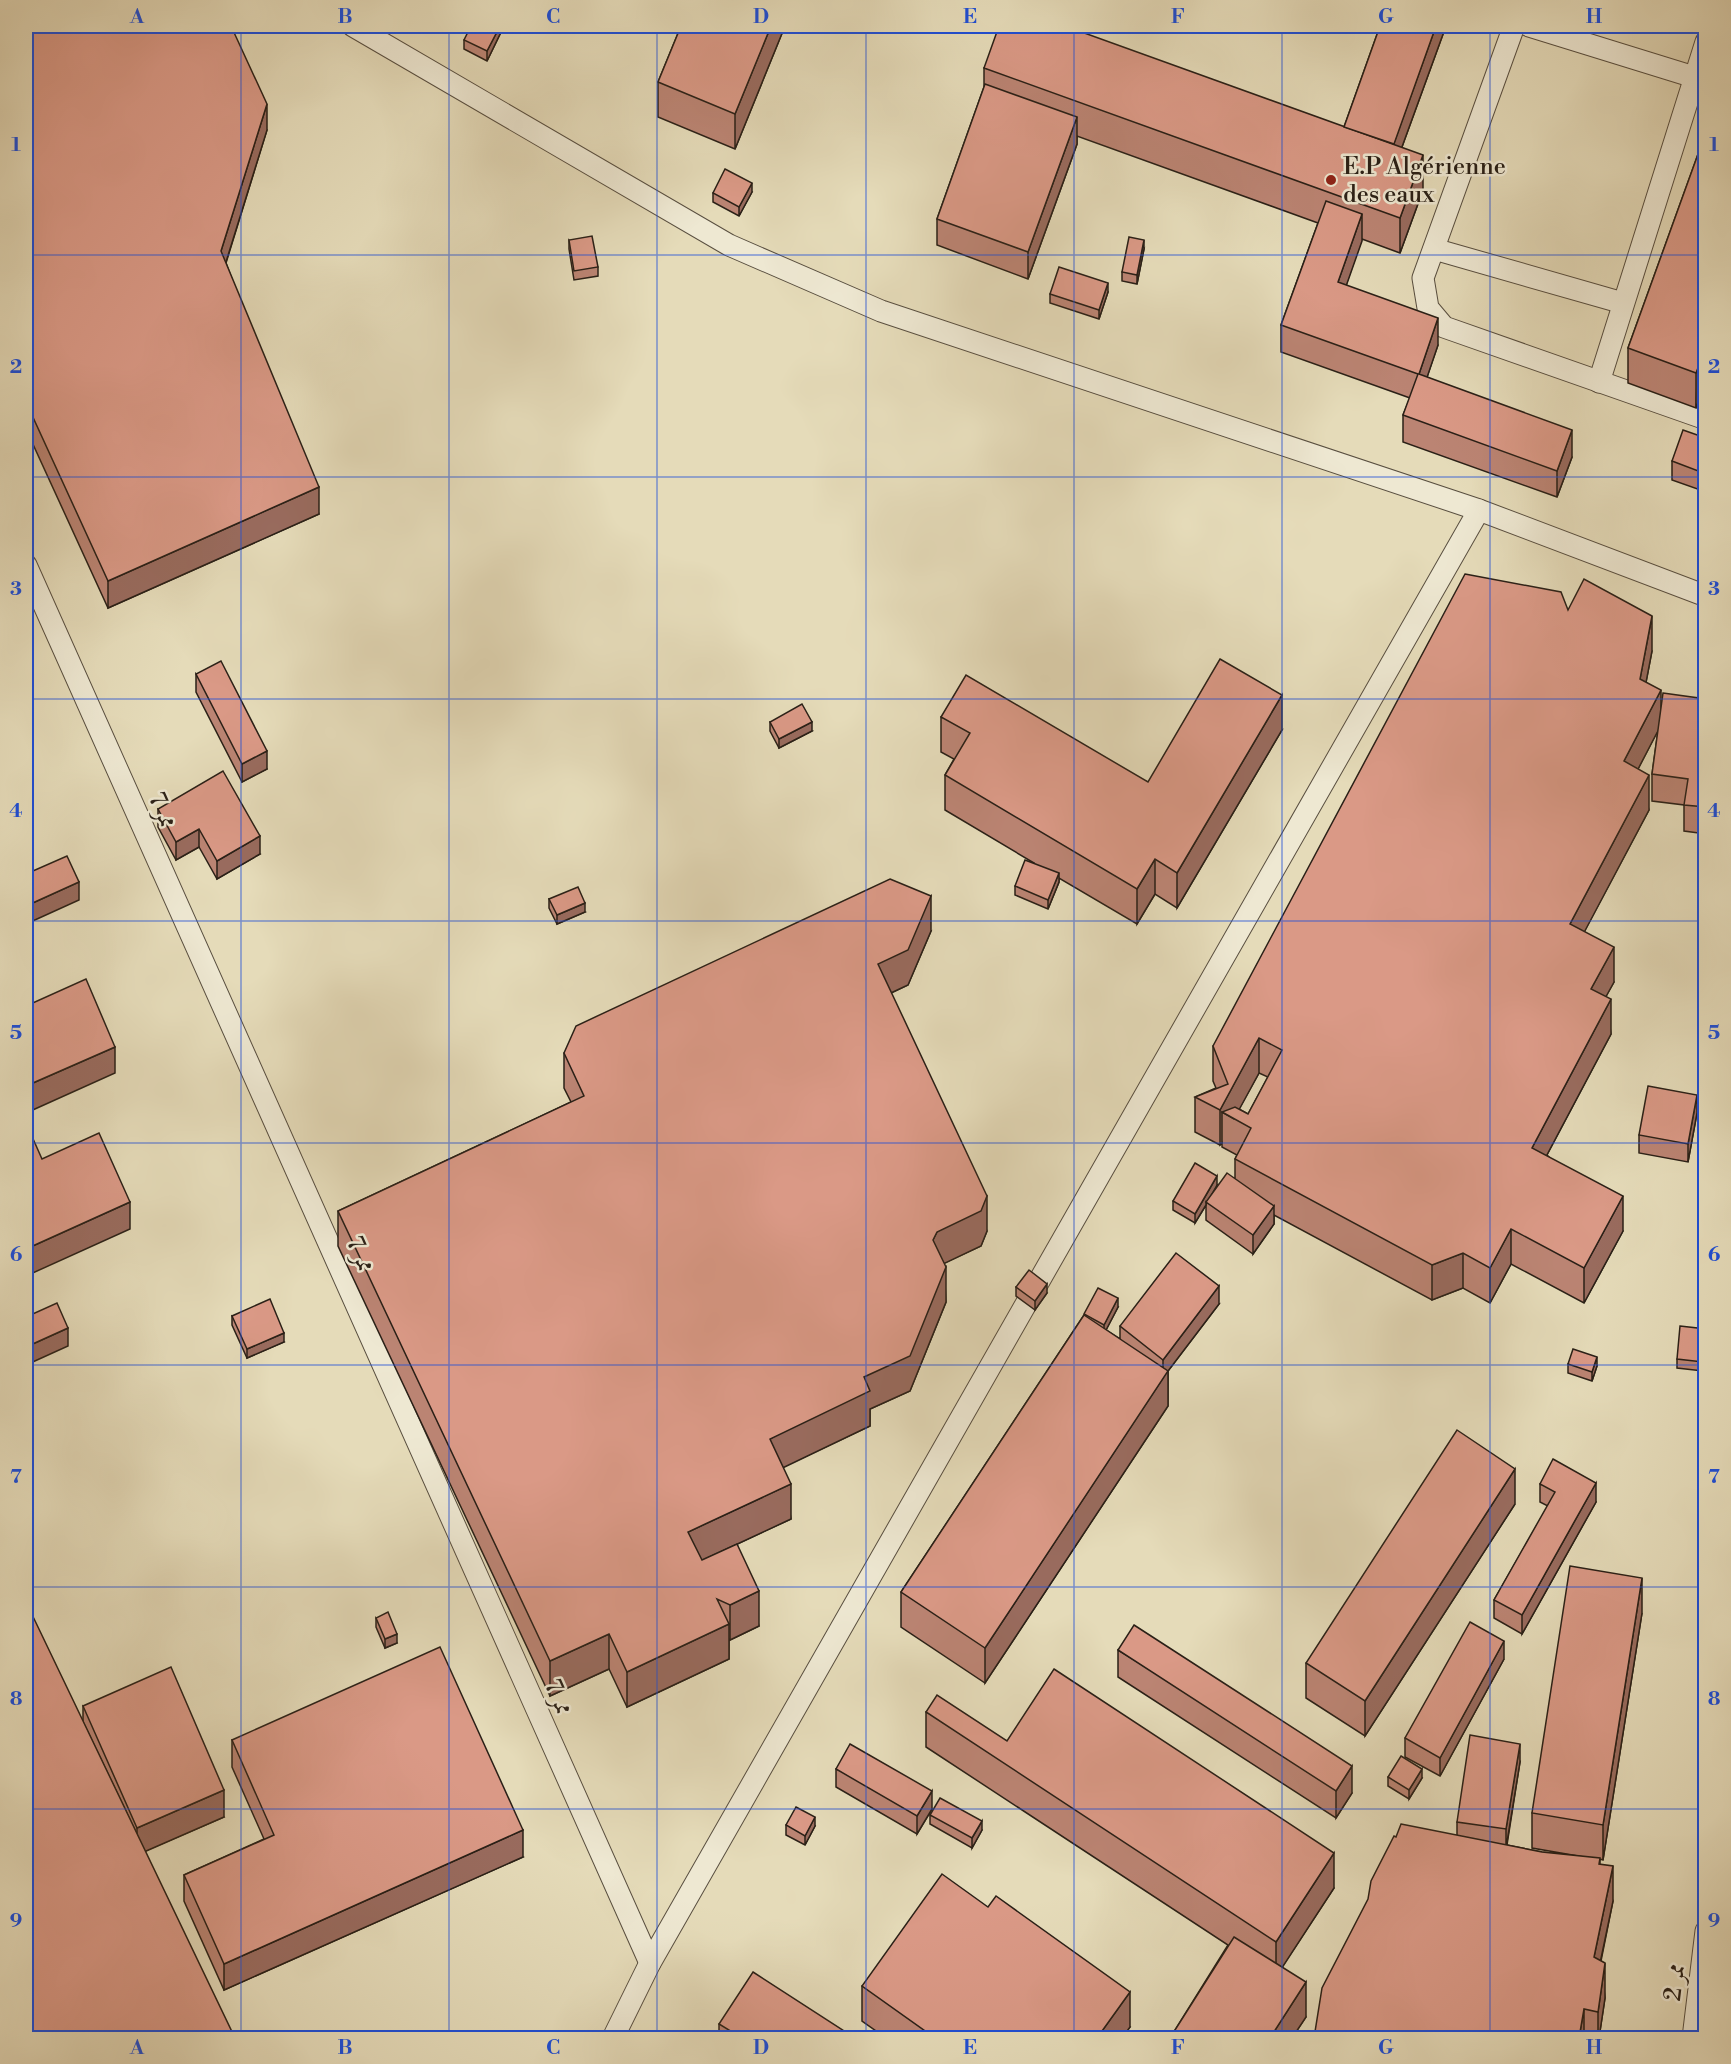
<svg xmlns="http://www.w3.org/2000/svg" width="1731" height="2064" viewBox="0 0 1731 2064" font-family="'Libre Bodoni',Amiri,serif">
  <rect width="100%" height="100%" fill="#e5dbb9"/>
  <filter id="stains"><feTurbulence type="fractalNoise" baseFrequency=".00333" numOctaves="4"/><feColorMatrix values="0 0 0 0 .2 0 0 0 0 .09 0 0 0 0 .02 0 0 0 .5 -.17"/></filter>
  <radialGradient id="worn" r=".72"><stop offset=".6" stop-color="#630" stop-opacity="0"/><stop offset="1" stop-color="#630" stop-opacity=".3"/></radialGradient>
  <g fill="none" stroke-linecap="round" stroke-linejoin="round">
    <defs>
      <g id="service">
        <path d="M 353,26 L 729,245 L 881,311 L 1479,510 L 1706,596"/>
        <path d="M 1514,26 L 1423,278 L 1428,308 L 1444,327 L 1706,419"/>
        <path d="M 1529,26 L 1694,77"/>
        <path d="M 1434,249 L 1623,303"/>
        <path d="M 1599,382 L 1706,42"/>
        <path d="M 26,565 L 650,1963"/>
        <path d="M 613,2038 L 650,1963 L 1479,510"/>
        <path d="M 1693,2038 L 1706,1931"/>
      </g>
    </defs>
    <!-- service casing -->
    <use href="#service" stroke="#594f40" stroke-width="23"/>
    <!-- service -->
    <use href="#service" stroke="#eee8d2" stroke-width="21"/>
  </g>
  <!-- wall -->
  <g fill="#bb8473" stroke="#2a2017" stroke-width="1.5" fill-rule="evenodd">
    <path d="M 26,26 L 267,130 L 226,263 L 319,514 L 108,608 L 26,429 Z"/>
    <path d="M 502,26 L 502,30 L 487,61 L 464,49 L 464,40 Z"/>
    <path d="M 681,26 L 785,26 L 735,149 L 658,117 L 658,82 Z"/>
    <path d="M 1380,26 L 1446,26 L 1402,147 L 1423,190 L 1400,253 L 1362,239 L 1346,285 L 1438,345 L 1427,377 L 1572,457 L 1557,497 L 1403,442 L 1403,415 L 1410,398 L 1281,352 L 1281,325 L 1318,223 L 1077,136 L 1077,144 L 1028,279 L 937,245 L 937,219 L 984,87 L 984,68 L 1344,127 Z"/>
    <path d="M 1706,132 L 1696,408 L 1628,383 L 1628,348 Z"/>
    <path d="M 752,192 L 739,216 L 713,202 L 713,193 Z"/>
    <path d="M 569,240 L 598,267 L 598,276 L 574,280 L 569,249 Z"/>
    <path d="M 1144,249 L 1137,284 L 1122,281 L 1122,272 Z"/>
    <path d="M 1108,292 L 1099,319 L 1050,303 L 1050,294 Z"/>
    <path d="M 1706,438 L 1706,492 L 1672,480 L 1672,461 Z"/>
    <path d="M 1568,610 L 1652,651 L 1646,682 L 1661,712 L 1706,699 L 1706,834 L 1684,831 L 1684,805 L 1652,801 L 1652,774 L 1658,730 L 1638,769 L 1649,810 L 1584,932 L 1614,982 L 1606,996 L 1611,1034 L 1547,1155 L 1623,1231 L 1584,1303 L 1511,1264 L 1490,1303 L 1463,1288 L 1432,1300 L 1274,1215 L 1274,1224 L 1253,1254 L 1206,1220 L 1206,1205 L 1195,1223 L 1173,1210 L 1173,1201 L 1217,1185 L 1214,1190 L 1235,1178 L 1235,1159 L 1237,1155 L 1222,1147 L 1222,1143 L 1220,1145 L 1195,1132 L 1195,1097 L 1216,1088 L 1213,1081 L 1213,1046 ZM 1259,1073 L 1268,1077 L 1248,1114 L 1239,1109 Z"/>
    <path d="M 196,674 L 267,769 L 242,782 L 196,692 Z"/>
    <path d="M 941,717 L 1148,782 L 1282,730 L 1177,908 L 1155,894 L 1137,924 L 1059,878 L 1059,882 L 1048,909 L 1015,895 L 1015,886 L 1034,863 L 945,810 L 945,775 L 954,759 L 941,752 Z"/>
    <path d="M 770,722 L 812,731 L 779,748 L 770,731 Z"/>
    <path d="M 158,809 L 260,854 L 217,879 L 199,847 L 176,860 L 158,827 Z"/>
    <path d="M 549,899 L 585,912 L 557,924 L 549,908 Z"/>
    <path d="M 931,931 L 908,985 L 891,993 L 987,1231 L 981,1246 L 944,1263 L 946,1302 L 910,1391 L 870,1409 L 870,1426 L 783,1467 L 791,1519 L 737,1544 L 759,1626 L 730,1640 L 729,1639 L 729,1659 L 627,1707 L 609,1669 L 550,1696 L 338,1246 L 338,1211 L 571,1102 L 564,1088 L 564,1053 Z"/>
    <path d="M 1697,1113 L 1688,1162 L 1639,1153 L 1639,1135 Z"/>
    <path d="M 1016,1287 L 1047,1293 L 1035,1310 L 1016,1296 Z"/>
    <path d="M 1219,1304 L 1168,1371 L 1168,1406 L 985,1683 L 901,1627 L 901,1592 L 1084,1315 L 1118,1307 L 1106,1330 L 1120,1339 L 1120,1326 Z"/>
    <path d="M 232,1316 L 284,1342 L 247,1358 L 232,1325 Z"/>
    <path d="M 1706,1329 L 1706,1347 L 1703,1371 L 1677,1368 L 1677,1359 Z"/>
    <path d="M 1568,1364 L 1597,1366 L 1592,1381 L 1568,1373 Z"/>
    <path d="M 1540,1484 L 1596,1502 L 1522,1634 L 1494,1618 L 1494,1600 L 1548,1506 L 1540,1502 Z"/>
    <path d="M 1515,1504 L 1365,1736 L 1306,1698 L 1306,1663 Z"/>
    <path d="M 1642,1613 L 1603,1860 L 1600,1859 L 1600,1864 L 1613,1901 L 1601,1961 L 1605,1998 L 1599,2038 L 1314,2038 L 1457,1835 L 1457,1822 L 1520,1762 L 1507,1845 L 1542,1852 L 1584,1857 L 1532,1848 L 1532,1813 Z"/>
    <path d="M 376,1618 L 397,1643 L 385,1648 L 376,1627 Z"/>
    <path d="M 1118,1650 L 1352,1793 L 1336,1818 L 1118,1677 Z"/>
    <path d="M 1504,1659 L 1440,1776 L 1405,1757 L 1405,1738 Z"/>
    <path d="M 83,1706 L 224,1817 L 145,1851 L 83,1722 Z"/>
    <path d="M 926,1712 L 1007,1741 L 1334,1888 L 1282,1967 L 1306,2017 L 1292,2038 L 1170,2038 L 1228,1945 L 926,1747 Z"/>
    <path d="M 232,1740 L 523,1857 L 224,1990 L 184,1901 L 184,1875 L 264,1839 L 232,1767 Z"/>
    <path d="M 836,1769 L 932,1809 L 917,1834 L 836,1787 Z"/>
    <path d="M 1388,1777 L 1422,1778 L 1409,1799 L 1388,1786 Z"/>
    <path d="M 930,1815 L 982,1830 L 972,1848 L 930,1824 Z"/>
    <path d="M 786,1825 L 815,1826 L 805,1845 L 786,1835 Z"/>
    <path d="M 862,1986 L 1130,2027 L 1122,2038 L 886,2038 L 862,2021 Z"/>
    <path d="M 719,2024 L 855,2038 L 719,2038 Z"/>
  </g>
  <!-- shaded-wall -->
  <g fill="#996b5e" stroke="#2a2017" stroke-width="1.5">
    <path d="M 500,26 L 502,26 L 502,30 L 487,61 L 487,51 Z"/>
    <path d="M 771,26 L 785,26 L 735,149 L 735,114 Z"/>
    <path d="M 1436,26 L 1446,26 L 1391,177 L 1391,151 Z"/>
    <path d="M 267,104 L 267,130 L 221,278 L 221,251 Z"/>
    <path d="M 1077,117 L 1077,144 L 1028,279 L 1028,252 Z"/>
    <path d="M 1423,155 L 1423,190 L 1400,253 L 1400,218 Z"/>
    <path d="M 752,183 L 752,192 L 739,216 L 739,207 Z"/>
    <path d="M 1362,214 L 1362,241 L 1338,309 L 1338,282 Z"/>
    <path d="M 1144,240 L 1144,249 L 1137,284 L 1137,275 Z"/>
    <path d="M 1108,283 L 1108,292 L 1099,319 L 1099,310 Z"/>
    <path d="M 1438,318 L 1438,345 L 1419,401 L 1419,374 Z"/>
    <path d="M 1706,347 L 1706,382 L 1696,408 L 1696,373 Z"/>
    <path d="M 1572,430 L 1572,457 L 1557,497 L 1557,471 Z"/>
    <path d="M 319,487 L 319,514 L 108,608 L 108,581 Z"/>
    <path d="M 1652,616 L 1652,651 L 1640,714 L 1640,679 Z"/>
    <path d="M 1661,690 L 1661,725 L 1624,796 L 1624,761 Z"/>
    <path d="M 1282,695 L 1282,730 L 1177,908 L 1177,873 Z"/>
    <path d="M 812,722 L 812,731 L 779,748 L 779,739 Z"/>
    <path d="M 267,751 L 267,769 L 242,782 L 242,764 Z"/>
    <path d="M 1649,775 L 1649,810 L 1570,959 L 1570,924 Z"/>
    <path d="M 199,829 L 199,847 L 176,860 L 176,842 Z"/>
    <path d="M 260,836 L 260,854 L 217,879 L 217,861 Z"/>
    <path d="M 1155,859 L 1155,894 L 1137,924 L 1137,889 Z"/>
    <path d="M 1059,873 L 1059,882 L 1048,909 L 1048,900 Z"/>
    <path d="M 79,882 L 79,900 L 26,924 L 26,906 Z"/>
    <path d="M 931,896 L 931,931 L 908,985 L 878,999 L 878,964 Z"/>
    <path d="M 585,903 L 585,912 L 557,924 L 557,915 Z"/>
    <path d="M 1614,947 L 1614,982 L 1591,1024 L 1591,989 Z"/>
    <path d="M 1611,999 L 1611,1034 L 1532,1183 L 1532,1148 Z"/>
    <path d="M 1259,1038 L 1259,1073 L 1234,1119 L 1222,1112 L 1222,1143 L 1220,1145 L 1220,1110 Z"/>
    <path d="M 115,1047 L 115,1073 L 26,1113 L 26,1086 Z"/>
    <path d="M 1697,1095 L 1697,1113 L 1688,1162 L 1688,1144 Z"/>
    <path d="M 1217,1176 L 1217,1185 L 1207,1203 L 1206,1202 L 1206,1205 L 1195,1223 L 1195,1214 Z"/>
    <path d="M 987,1196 L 987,1231 L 981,1246 L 937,1267 L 933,1240 L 937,1232 Z"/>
    <path d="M 1623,1196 L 1623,1231 L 1584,1303 L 1584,1268 Z"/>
    <path d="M 130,1202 L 130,1229 L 26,1276 L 26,1249 Z"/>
    <path d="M 1274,1206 L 1274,1224 L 1253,1254 L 1253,1235 Z"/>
    <path d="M 1511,1229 L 1511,1264 L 1490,1303 L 1490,1268 Z"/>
    <path d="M 1463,1253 L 1463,1288 L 1432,1300 L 1432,1265 Z"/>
    <path d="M 946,1267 L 946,1302 L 910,1391 L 870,1409 L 870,1426 L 770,1474 L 770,1439 L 864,1377 Z"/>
    <path d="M 1047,1284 L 1047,1293 L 1035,1310 L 1035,1301 Z"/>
    <path d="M 1219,1286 L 1219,1304 L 1168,1371 L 1168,1406 L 985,1683 L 985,1648 L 1163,1378 L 1163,1360 Z"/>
    <path d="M 1118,1298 L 1118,1307 L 1104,1334 L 1104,1325 Z"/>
    <path d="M 68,1328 L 68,1346 L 26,1365 L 26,1347 Z"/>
    <path d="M 284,1333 L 284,1342 L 247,1358 L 247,1349 Z"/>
    <path d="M 1706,1337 L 1706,1347 L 1703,1371 L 1703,1362 Z"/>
    <path d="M 1597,1357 L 1597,1366 L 1592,1381 L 1592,1372 Z"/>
    <path d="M 1515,1469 L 1515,1504 L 1365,1736 L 1365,1701 Z"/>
    <path d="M 1596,1483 L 1596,1502 L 1522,1634 L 1522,1615 Z"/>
    <path d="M 791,1484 L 791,1519 L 688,1567 L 688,1532 Z"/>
    <path d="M 1642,1578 L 1642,1613 L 1603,1860 L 1603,1825 Z"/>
    <path d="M 759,1591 L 759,1626 L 730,1640 L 730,1605 Z"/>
    <path d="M 729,1624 L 729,1659 L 627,1707 L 627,1672 Z"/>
    <path d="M 397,1634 L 397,1643 L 385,1648 L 385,1639 Z"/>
    <path d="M 609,1634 L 609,1669 L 550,1696 L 550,1661 Z"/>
    <path d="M 1504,1641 L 1504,1659 L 1440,1776 L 1440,1758 Z"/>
    <path d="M 1520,1744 L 1520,1762 L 1506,1848 L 1506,1829 Z"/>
    <path d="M 1352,1766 L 1352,1793 L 1336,1818 L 1336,1791 Z"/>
    <path d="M 1422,1769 L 1422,1778 L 1409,1799 L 1409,1790 Z"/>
    <path d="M 224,1790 L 224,1817 L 137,1855 L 137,1828 Z"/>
    <path d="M 932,1791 L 932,1809 L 917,1834 L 917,1816 Z"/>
    <path d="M 815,1817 L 815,1826 L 805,1845 L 805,1836 Z"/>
    <path d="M 982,1821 L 982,1830 L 972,1848 L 972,1838 Z"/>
    <path d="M 523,1830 L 523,1857 L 224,1990 L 224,1964 Z"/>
    <path d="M 1334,1853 L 1334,1888 L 1276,1977 L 1276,1942 Z"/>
    <path d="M 1613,1866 L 1613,1901 L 1594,1992 L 1594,1957 Z"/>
    <path d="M 1605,1963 L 1605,1998 L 1599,2038 L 1598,2038 L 1598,2012 Z"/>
    <path d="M 1306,1982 L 1306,2017 L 1292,2038 L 1270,2038 Z"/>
    <path d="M 1130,1992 L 1130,2027 L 1122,2038 L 1097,2038 Z"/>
    <path d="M 1584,2009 L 1584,2038 L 1579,2038 Z"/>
  </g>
  <!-- building -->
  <g fill="#da9986" stroke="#2a2017" stroke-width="1.5">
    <path d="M 26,26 L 231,26 L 267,104 L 221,251 L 319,487 L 108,581 L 26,402 Z"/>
    <path d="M 471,26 L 500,26 L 487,51 L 464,40 Z"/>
    <path d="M 681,26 L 771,26 L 735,114 L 658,82 Z"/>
    <path d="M 999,26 L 1065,26 L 1423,155 L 1400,218 L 984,68 Z"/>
    <path d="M 1380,26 L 1436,26 L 1394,144 L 1344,127 Z"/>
    <path d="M 985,84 L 1077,117 L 1028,252 L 937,219 Z"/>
    <path d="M 1706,132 L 1706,347 L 1696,373 L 1628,348 Z"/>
    <path d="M 725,169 L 752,183 L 739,207 L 713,193 Z"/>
    <path d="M 1326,201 L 1362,214 L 1338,282 L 1438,318 L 1419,374 L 1572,430 L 1557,471 L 1403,415 L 1418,374 L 1281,325 Z"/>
    <path d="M 592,236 L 598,267 L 574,271 L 569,240 Z"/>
    <path d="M 1129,237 L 1144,240 L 1137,275 L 1122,272 Z"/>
    <path d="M 1059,267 L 1108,283 L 1099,310 L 1050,294 Z"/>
    <path d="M 1683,430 L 1706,438 L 1706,474 L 1672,461 Z"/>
    <path d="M 1465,574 L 1561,592 L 1568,610 L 1584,579 L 1652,616 L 1640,679 L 1661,690 L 1624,761 L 1649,775 L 1570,924 L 1614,947 L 1591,989 L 1611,999 L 1532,1148 L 1623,1196 L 1584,1268 L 1511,1229 L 1490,1268 L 1463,1253 L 1432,1265 L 1235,1159 L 1251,1128 L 1222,1112 L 1235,1107 L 1248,1114 L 1282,1050 L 1259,1038 L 1220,1110 L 1195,1097 L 1228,1084 L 1213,1046 Z"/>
    <path d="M 1220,659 L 1282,695 L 1177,873 L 1155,859 L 1137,889 L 945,775 L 970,733 L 941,717 L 966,675 L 1148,782 Z"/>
    <path d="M 221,661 L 267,751 L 242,764 L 196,674 Z"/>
    <path d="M 1663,693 L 1706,699 L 1706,807 L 1684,805 L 1688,779 L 1652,774 Z"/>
    <path d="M 802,704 L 812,722 L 779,739 L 770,722 Z"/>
    <path d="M 223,771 L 260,836 L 217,861 L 199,829 L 176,842 L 158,809 Z"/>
    <path d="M 67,856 L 79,882 L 26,906 L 26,874 Z"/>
    <path d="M 1025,860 L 1059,873 L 1048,900 L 1015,886 Z"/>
    <path d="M 890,879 L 931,896 L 908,950 L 878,964 L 987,1196 L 981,1211 L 937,1232 L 933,1240 L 946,1267 L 910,1356 L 864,1377 L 870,1391 L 770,1439 L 791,1484 L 688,1532 L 702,1560 L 737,1544 L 759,1591 L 730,1605 L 717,1599 L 729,1624 L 627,1672 L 609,1634 L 550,1661 L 338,1211 L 584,1096 L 564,1053 L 576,1026 Z"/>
    <path d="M 578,887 L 585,903 L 557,915 L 549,899 Z"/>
    <path d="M 86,979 L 115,1047 L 26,1086 L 26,1006 Z"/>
    <path d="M 1648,1086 L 1697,1095 L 1688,1144 L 1639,1135 Z"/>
    <path d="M 26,1123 L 42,1159 L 99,1133 L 130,1202 L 26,1249 Z"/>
    <path d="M 1195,1163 L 1217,1176 L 1195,1214 L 1173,1201 Z"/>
    <path d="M 1227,1173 L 1274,1206 L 1253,1235 L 1206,1202 Z"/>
    <path d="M 1176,1253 L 1219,1286 L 1163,1360 L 1120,1326 Z"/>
    <path d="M 1029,1270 L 1047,1284 L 1035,1301 L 1016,1287 Z"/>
    <path d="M 1098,1288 L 1118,1298 L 1104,1325 L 1084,1314 Z"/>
    <path d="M 270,1299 L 284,1333 L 247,1349 L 232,1316 Z"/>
    <path d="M 57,1303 L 68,1328 L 26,1347 L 26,1317 Z"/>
    <path d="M 1084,1315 L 1168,1371 L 985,1648 L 901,1592 Z"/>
    <path d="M 1680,1326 L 1706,1329 L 1703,1362 L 1677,1359 Z"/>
    <path d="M 1573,1349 L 1597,1357 L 1592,1372 L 1568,1364 Z"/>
    <path d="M 1457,1430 L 1515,1469 L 1365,1701 L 1306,1663 Z"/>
    <path d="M 1553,1459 L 1596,1483 L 1522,1615 L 1494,1600 L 1555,1492 L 1540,1484 Z"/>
    <path d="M 1570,1566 L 1642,1578 L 1603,1825 L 1532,1813 Z"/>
    <path d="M 26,1602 L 235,2038 L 26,2038 Z"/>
    <path d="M 388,1612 L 397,1634 L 385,1639 L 376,1618 Z"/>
    <path d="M 1470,1622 L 1504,1641 L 1440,1758 L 1405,1738 Z"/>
    <path d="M 1134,1625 L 1352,1766 L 1336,1791 L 1118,1650 Z"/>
    <path d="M 440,1647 L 523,1830 L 224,1964 L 184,1875 L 274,1835 L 232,1740 Z"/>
    <path d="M 171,1667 L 224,1790 L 137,1828 L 83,1706 Z"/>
    <path d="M 1054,1669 L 1334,1853 L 1276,1942 L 926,1712 L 937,1695 L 1007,1741 Z"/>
    <path d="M 1470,1735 L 1520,1744 L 1506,1829 L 1457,1822 Z"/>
    <path d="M 850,1744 L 932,1791 L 917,1816 L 836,1769 Z"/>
    <path d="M 1401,1756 L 1422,1769 L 1409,1790 L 1388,1777 Z"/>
    <path d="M 940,1798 L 982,1821 L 972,1838 L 930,1815 Z"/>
    <path d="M 796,1807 L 815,1817 L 805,1836 L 786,1825 Z"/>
    <path d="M 1401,1824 L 1542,1852 L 1600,1858 L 1599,1864 L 1613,1866 L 1594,1957 L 1605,1963 L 1598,2012 L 1584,2009 L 1579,2038 L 1314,2038 L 1322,1988 L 1368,1899 L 1371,1881 L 1394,1836 L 1396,1837 Z"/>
    <path d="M 942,1874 L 988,1907 L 996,1896 L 1130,1992 L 1097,2038 L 935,2038 L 862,1986 Z"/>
    <path d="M 1234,1937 L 1306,1982 L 1270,2038 L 1170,2038 Z"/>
    <path d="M 753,1972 L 855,2038 L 742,2038 L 719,2024 Z"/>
  </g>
  <!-- grid -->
  <path fill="none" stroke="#1d4ed8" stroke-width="1.5" stroke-opacity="0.55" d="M 241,26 L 241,2038M 449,26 L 449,2038M 657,26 L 657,2038M 866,26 L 866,2038M 1074,26 L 1074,2038M 1282,26 L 1282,2038M 1490,26 L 1490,2038M 26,255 L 1706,255M 26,477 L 1706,477M 26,699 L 1706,699M 26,921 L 1706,921M 26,1143 L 1706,1143M 26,1365 L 1706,1365M 26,1587 L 1706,1587M 26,1809 L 1706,1809"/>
  <!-- markers -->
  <circle fill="#8f2418" stroke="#eee8d2" stroke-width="2" cx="1331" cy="180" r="6"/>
  <g text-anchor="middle" stroke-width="5" stroke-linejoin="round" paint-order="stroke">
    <!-- poi labels -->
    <g font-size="24" fill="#2a2017" stroke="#eee8d2" text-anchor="start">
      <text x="1343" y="174">E.P Algérienne<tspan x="1343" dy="28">des eaux</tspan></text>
    </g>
    <!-- street labels -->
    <g font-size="24" fill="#2a2017" stroke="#eee8d2">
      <text transform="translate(163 810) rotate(66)" y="8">ممر 7</text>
      <text transform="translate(361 1254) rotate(66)" y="8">ممر 7</text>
      <text transform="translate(559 1697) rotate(66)" y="8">ممر 7</text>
      <text transform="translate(1674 1982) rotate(-83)" y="8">ممر 2</text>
    </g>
  </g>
  <!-- margin -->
  <rect width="1731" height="2064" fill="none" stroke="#e5dbb9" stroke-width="66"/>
  <rect x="33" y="33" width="1665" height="1998" fill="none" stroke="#1d4ed8" stroke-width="2"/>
  <g font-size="20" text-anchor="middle" font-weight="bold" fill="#1d4ed8">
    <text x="137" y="23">A</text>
    <text x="345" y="23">B</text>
    <text x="553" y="23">C</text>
    <text x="761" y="23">D</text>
    <text x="970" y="23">E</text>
    <text x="1178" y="23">F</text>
    <text x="1386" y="23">G</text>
    <text x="1594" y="23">H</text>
    <text x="16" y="151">1</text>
    <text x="1714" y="151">1</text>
    <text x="16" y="373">2</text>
    <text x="1714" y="373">2</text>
    <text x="16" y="595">3</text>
    <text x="1714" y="595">3</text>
    <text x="16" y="817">4</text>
    <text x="1714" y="817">4</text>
    <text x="16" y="1039">5</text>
    <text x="1714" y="1039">5</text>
    <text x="16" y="1261">6</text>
    <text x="1714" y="1261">6</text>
    <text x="16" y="1483">7</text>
    <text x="1714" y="1483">7</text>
    <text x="16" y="1705">8</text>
    <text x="1714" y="1705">8</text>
    <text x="16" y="1927">9</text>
    <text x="1714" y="1927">9</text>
    <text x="137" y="2054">A</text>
    <text x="345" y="2054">B</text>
    <text x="553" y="2054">C</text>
    <text x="761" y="2054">D</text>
    <text x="970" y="2054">E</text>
    <text x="1178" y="2054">F</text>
    <text x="1386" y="2054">G</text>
    <text x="1594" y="2054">H</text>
  </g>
  <rect width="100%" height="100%" filter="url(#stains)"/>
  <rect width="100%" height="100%" fill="url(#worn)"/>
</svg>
